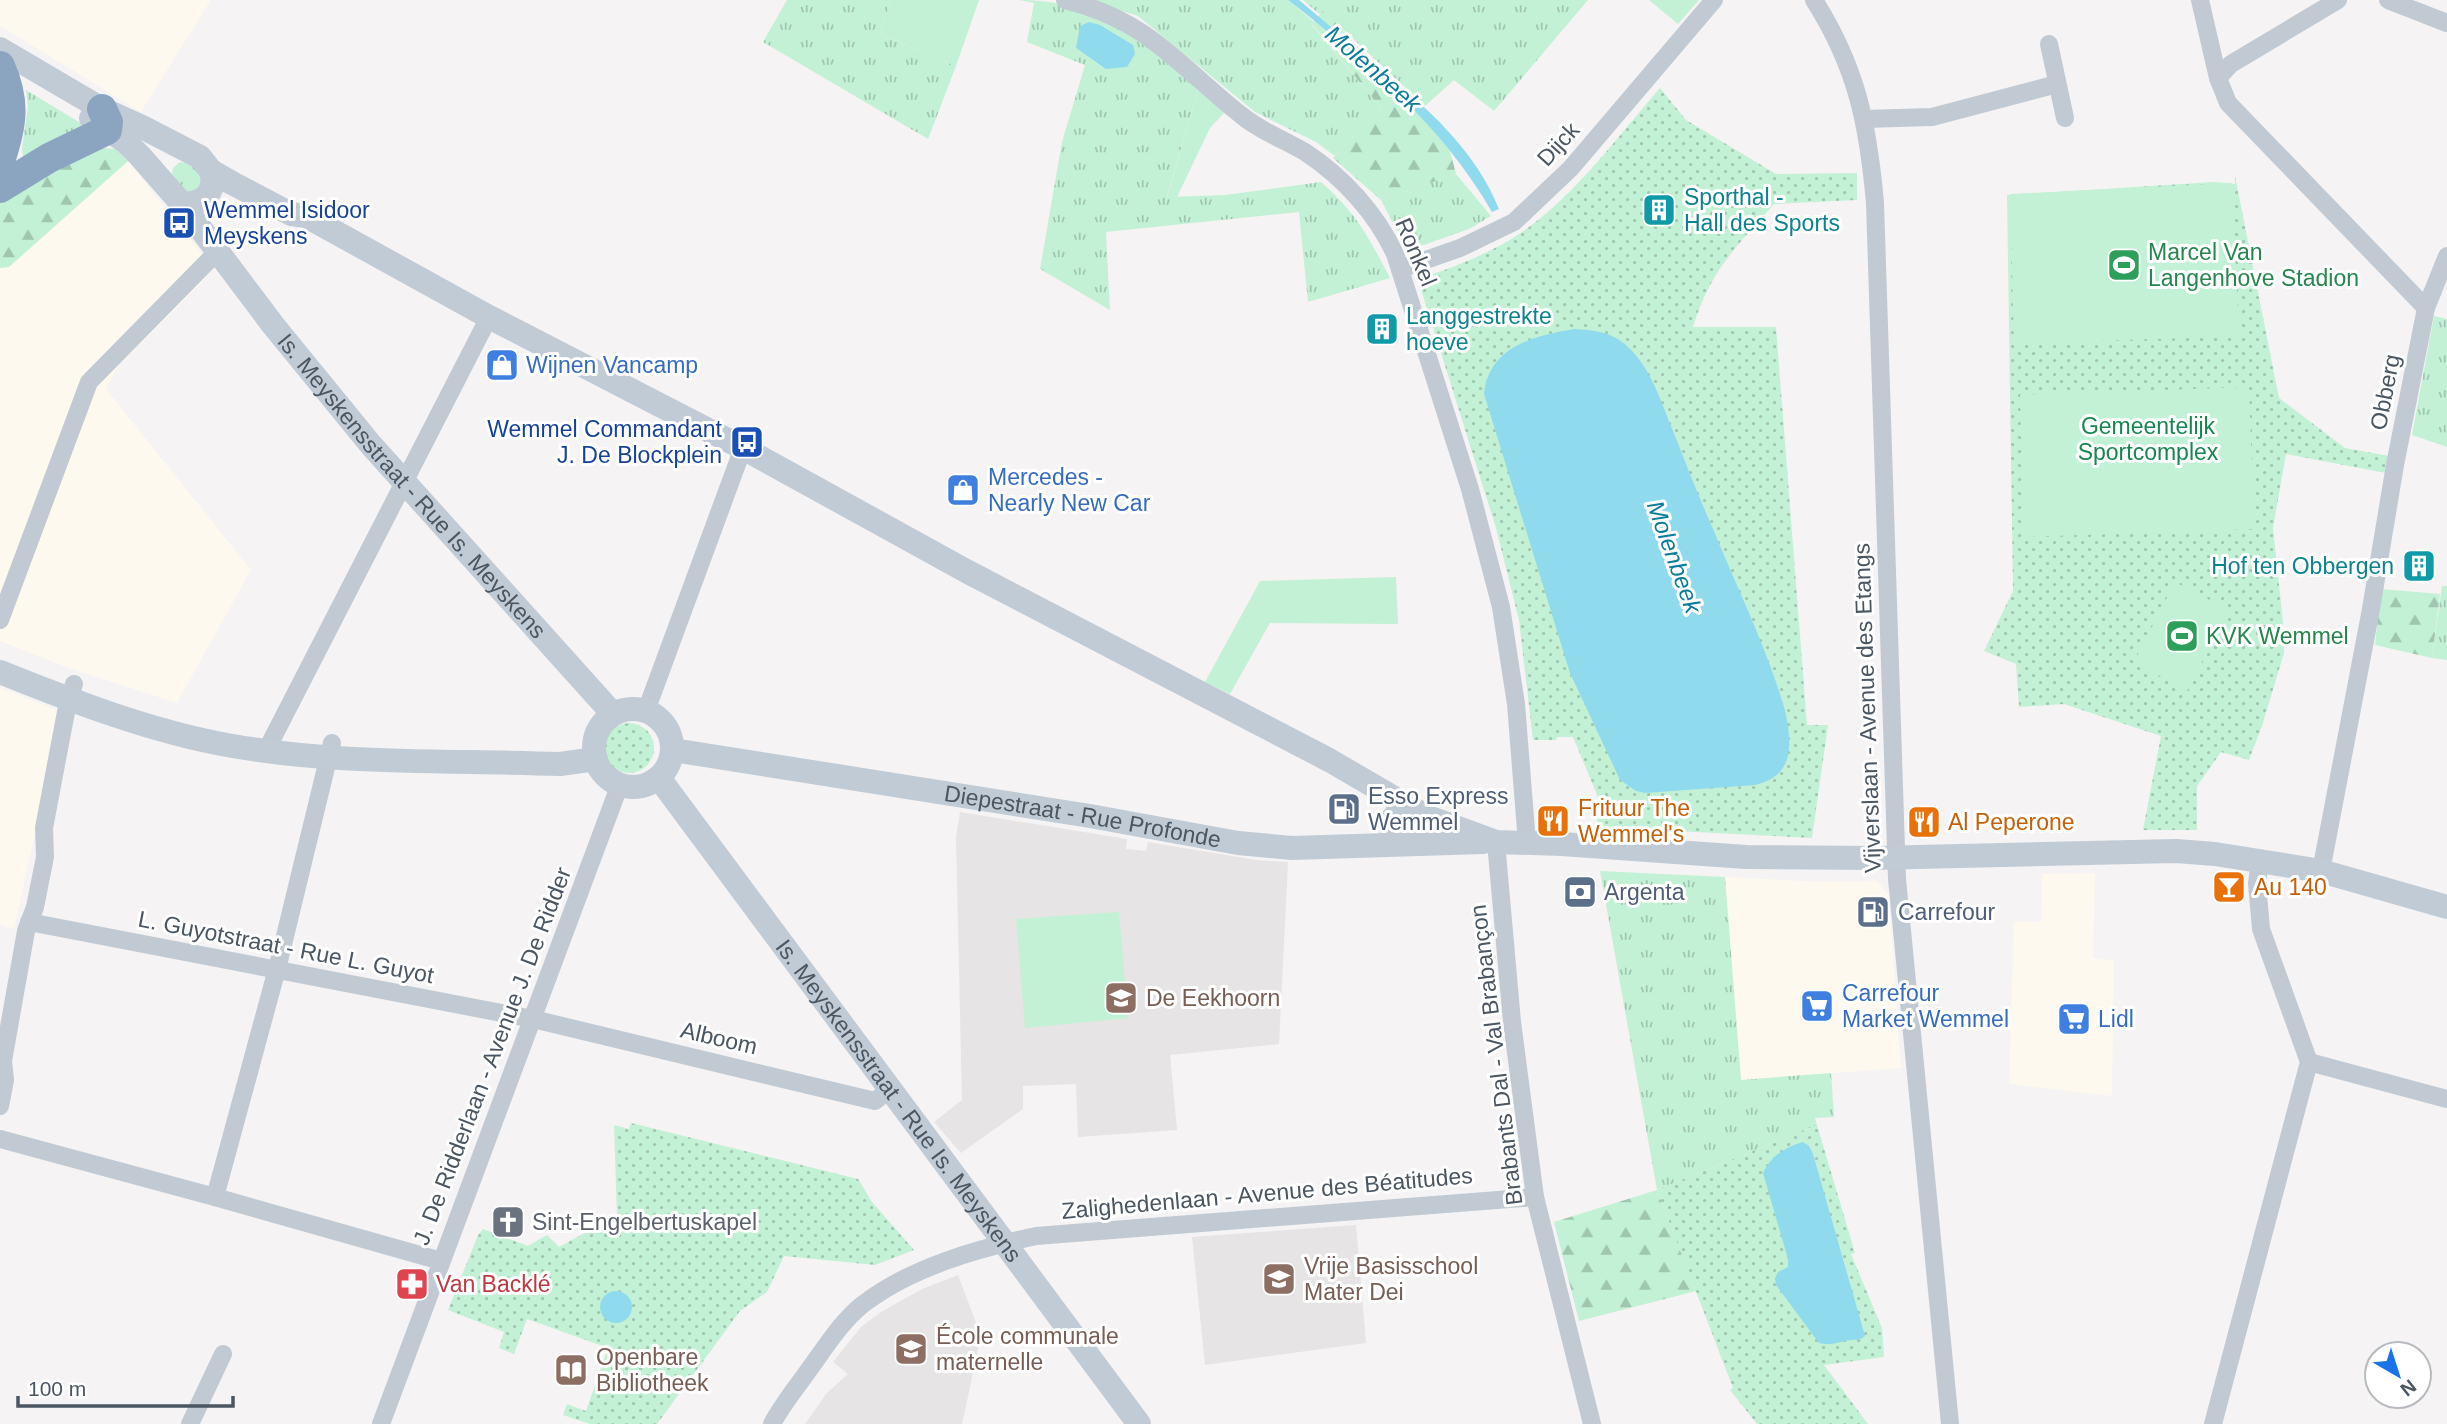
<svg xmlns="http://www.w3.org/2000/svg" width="2447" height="1424" viewBox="0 0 2447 1424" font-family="Helvetica,sans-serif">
  <defs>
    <pattern id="grass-tufts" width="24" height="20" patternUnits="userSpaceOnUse" patternTransform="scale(1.75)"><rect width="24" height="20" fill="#c3f1d5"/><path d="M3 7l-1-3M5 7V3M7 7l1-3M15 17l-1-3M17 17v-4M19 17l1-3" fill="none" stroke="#a0c6b0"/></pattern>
    <pattern id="forest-firs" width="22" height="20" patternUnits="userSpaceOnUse" patternTransform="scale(1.75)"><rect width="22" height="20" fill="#c3f1d5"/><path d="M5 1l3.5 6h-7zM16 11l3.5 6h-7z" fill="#a0c6b0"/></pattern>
    <pattern id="park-dots" width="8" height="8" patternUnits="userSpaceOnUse" patternTransform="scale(1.75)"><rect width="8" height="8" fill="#c3f1d5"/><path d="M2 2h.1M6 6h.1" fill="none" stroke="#a0c6b0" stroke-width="1.8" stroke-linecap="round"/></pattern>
  </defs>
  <rect width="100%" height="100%" fill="#f5f3f3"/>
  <!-- commercial -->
  <g fill="#fdf9ef">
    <path d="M 0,0 L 211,0 L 141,112 L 0,26 Z"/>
    <path d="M 128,161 L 213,268 L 202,282 L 119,365 L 106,389 L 251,570 L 177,703 L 66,667 L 0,641 L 0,268 L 9,267 Z"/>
    <path d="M 0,688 L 62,712 L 14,929 L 0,925 Z"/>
    <path d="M 2095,873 L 2093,958 L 2114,961 L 2112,1096 L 2009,1084 L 2014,922 L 2041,922 L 2042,874 Z"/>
    <path d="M 1725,877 L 1825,882 L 1877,881 L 1889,895 L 1901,1068 L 1741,1080 Z"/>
  </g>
  <!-- education -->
  <g fill="#e6e4e5">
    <path d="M 960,812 L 1127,839 L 1126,849 L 1146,851 L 1148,842 L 1256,860 L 1288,862 L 1279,1044 L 1170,1055 L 1177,1130 L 1078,1137 L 1076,1084 L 1023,1086 L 1023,1109 L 961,1153 L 934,1122 L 962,1100 L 956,838 Z"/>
    <path d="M 1356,1225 L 1366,1343 L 1205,1365 L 1192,1237 Z"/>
    <path d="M 958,1275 L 981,1336 L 962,1424 L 805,1424 L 827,1393 L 848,1374 L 833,1362 L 861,1327 L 881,1312 L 922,1289 Z"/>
  </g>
  <!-- grass -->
  <g fill="url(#grass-tufts)">
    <path d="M 787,0 L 891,0 L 880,34 L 956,66 L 928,139 L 763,42 Z"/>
    <path d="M 1019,0 C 1097,0 1141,41 1199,86 L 1167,197 L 1225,195 L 1321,182 C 1357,214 1368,236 1390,278 L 1308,302 L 1299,212 L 1106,232 L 1110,310 L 1040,269 L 1062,142 L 1085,65 L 1027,42 L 1034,3 Z"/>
    <path d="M 1088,0 L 1288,0 L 1314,22 L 1312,25 L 1381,108 L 1335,156 L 1316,142 L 1255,112 L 1138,16 Z"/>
    <path d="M 1303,0 L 1588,0 L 1494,111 L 1454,80 L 1425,106 L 1346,32 L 1318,13 Z"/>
    <path d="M 26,90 L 87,127 L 23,159 L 22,148 L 28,107 Z"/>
    <path d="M 180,162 C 191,163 200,171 204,180 L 194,194 L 185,191 L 172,174 L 173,168 Z"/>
    <path d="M 1456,174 L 1491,216 L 1469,229 L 1418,247 L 1402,240 L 1381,200 Z"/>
    <path d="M 2434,316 L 2447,319 L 2447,447 L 2412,435 Z"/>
    <path d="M 2442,586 L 2447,586 L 2447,660 L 2432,658 Z"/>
    <path d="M 1600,871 L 1725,877 L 1741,1080 L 1831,1073 L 1834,1117 L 1815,1118 L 1817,1125 L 1657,1190 Z"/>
  </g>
  <!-- forest -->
  <g fill="url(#forest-firs)">
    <path d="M 1324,10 L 1430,126 L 1450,151 L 1456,174 L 1381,200 L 1333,158 L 1381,108 L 1312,24 Z"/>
    <path d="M 103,148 L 116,149 L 128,161 L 9,267 L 0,268 L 0,200 L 27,181 Z"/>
    <path d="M 2381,589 L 2440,594 L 2432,658 L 2375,645 Z"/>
    <path d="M 1657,1190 L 1696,1291 L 1579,1321 L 1554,1222 Z"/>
  </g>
  <!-- park -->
  <g fill="url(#park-dots)">
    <path d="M 1660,88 L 1686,120 L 1776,174 L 1857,173 L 1857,200 L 1774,204 C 1736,247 1710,271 1693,327 L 1776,327 L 1807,725 L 1828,725 L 1812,838 L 1597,827 L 1598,797 L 1573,737 L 1557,737 L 1556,740 L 1533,740 L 1519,620 L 1496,528 L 1419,283 L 1422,278 C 1459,265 1494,252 1525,230 C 1578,192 1618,136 1660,88 Z"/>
    <path d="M 2235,176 L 2279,398 L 2345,448 L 2389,456 L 2386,473 L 2286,454 L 2273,528 L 2283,622 L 2284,653 L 2262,726 L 2249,760 L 2221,752 L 2197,786 L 2197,830 L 2143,830 L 2161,736 L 2064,704 L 2019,707 L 2016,664 L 1984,651 L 2013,591 L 2007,195 L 2214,182 L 2235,184 Z"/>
    <circle cx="629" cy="748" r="25"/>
    <path d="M 631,1123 L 858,1179 L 872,1202 L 914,1250 L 875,1265 L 784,1256 L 767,1292 L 740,1311 L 657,1424 L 590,1424 L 563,1415 L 567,1404 L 586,1411 L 608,1348 L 527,1319 L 514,1354 L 499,1348 L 504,1332 L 448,1310 L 478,1235 L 483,1229 L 528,1246 L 547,1235 L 559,1247 L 617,1215 L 614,1125 L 629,1129 Z"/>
    <path d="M 1817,1125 L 1855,1253 L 1851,1254 L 1882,1328 L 1884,1357 L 1824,1365 L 1868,1424 L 1757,1424 L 1730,1390 L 1733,1388 L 1657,1190 Z"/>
  </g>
  <!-- garden -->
  <g fill="#c3f1d5">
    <path d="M 891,0 L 979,0 L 956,66 L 880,34 Z"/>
    <path d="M 1649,0 L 1699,0 L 1678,24 Z"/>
    <path d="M 1199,86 L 1225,112 L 1210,128 L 1177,197 L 1167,198 Z"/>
    <path d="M 2232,183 L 2239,336 L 2014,344 L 2010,194 Z"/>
    <path d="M 2249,387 L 2254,529 L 2024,537 L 2020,395 Z"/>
    <path d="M 1396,577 L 1398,624 L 1270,623 L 1230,694 L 1205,682 L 1260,581 Z"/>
    <path d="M 2175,582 L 2229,610 L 2187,691 L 2134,662 Z"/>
    <path d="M 1119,912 L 1128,1018 L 1025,1028 L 1016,919 Z"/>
  </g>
  <!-- water -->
  <g fill="#90daee">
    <path d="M 1288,0 L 1299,0 C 1325,22 1351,44 1377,66 C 1426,107 1475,149 1499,209 L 1492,212 C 1443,126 1365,60 1288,0 Z"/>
    <path d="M 1089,22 L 1100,25 L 1133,45 L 1135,54 L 1127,67 L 1106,69 L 1076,48 L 1080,26 Z"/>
    <path d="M 1574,329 C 1594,330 1613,332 1628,347 C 1651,368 1661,402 1673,431 C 1686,464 1699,497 1713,529 C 1737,588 1766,646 1784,707 C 1788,722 1791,740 1788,755 C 1785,772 1772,781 1755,785 L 1645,793 L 1636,791 L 1620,780 L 1570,673 L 1484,394 C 1489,346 1534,336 1574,329 Z"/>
    <path d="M 1803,1142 L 1809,1146 L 1813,1154 L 1865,1336 L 1859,1340 C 1845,1338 1834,1347 1819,1343 L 1776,1285 L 1775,1278 L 1778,1272 L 1788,1267 L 1788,1259 L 1763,1173 C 1771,1156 1785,1147 1803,1142 Z"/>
    <circle cx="616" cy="1307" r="16"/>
  </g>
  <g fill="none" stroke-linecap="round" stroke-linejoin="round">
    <!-- street -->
    <g stroke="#c1cad2" stroke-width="18">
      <path d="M 1065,0 C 1148,20 1178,65 1241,115 C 1260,131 1283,139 1305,152 C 1343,177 1376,213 1395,254 L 1470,489 L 1501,607 L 1516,704 L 1527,843"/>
      <path d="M 1814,0 C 1857,68 1868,124 1875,203 L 1897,879 L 1950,1424"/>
      <path d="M 2200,0 L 2218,78 L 2228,103 L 2426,308 L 2395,465 L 2371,609 L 2321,871"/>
      <path d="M 2388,0 L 2447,23"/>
      <path d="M 2049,44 L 2065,118"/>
      <path d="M 2218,78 L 2231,64 L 2338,0"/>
      <path d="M 1864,119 L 1932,117 L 2057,84"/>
      <path d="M 1400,269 L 1460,248 L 1514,222 L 1571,168 L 1714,0"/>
      <path d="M 2426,308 L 2447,256"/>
      <path d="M 0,620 L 89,382 L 217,252"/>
      <path d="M 646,711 L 743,448"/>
      <path d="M 266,751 L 489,317"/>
      <path d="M 1496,842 L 1512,1022 L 1535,1197 L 1592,1424"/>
      <path d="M 1398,845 L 1389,837 L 1388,820 L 1395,811 L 1408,806"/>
      <path d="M 29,922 L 533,1019 L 875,1101 L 890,1089"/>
      <path d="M 2309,1062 L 2447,1099"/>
      <path d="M 0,1106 L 5,1080 L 3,1061 L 26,931 L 35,907 L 45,857 L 44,828 L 66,712 L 74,684"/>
      <path d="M 0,1139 L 215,1197 L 441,1261"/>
      <path d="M 215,1197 L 277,969 L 332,743"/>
      <path d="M 190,1424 L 223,1354"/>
      <path d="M 381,1424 L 620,784"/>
      <path d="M 772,1424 C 782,1405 796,1388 808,1371 C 825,1348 840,1323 862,1305 C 911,1267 977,1249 1036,1236 L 1535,1197"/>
      <path d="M 2213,1424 L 2309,1062 L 2261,929 L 2257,883 L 2260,862"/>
    </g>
    <!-- secondary -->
    <g stroke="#c1cbd6" stroke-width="24">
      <path d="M 0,49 L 102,109 L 142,127 L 200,157 L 211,171 L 232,183 L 291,214 L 306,216 L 489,317 L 743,448 L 968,572 L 1329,760 L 1408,806 L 1428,817 L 1496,842 L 1562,844 L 1746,857 L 1875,858 L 2176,851 L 2215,854 L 2321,871 L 2447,907"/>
      <path id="s1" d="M 91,118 L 126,142 L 140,156 L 182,204 L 273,325 L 371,445 L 613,714"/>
      <path d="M 182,204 C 203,204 217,193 211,171"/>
      <path d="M 0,672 C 72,701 150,731 227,745 C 336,765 449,760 560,764 L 596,759"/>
      <circle cx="633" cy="748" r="39"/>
      <path id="s2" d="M 673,750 L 1090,816 L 1238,843 L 1292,848 L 1483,842"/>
      <path id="s3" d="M 659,778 L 1139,1424"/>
    </g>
    <!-- highway -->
    <g stroke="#8ba5c1" stroke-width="30">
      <path d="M 0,66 C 16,102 12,125 0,161"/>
      <path d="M 0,188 L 49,158 L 107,130 L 108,122 L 102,109"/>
    </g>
  </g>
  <!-- icons -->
  <defs>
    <symbol id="building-square" viewBox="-11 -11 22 22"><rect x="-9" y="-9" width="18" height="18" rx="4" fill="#0f9aa8" stroke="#fff"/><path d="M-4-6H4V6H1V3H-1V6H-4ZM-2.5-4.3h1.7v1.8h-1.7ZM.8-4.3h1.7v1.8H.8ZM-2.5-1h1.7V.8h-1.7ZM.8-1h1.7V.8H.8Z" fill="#fff"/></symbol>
    <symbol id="bus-square" viewBox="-11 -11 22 22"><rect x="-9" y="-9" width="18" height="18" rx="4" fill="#1a4fb4" stroke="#fff"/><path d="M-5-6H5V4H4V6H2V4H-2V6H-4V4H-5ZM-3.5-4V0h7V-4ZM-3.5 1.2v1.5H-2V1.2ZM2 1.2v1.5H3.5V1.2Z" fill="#fff"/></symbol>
    <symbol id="stadium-square" viewBox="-11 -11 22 22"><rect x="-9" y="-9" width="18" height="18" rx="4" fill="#2e9e5b" stroke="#fff"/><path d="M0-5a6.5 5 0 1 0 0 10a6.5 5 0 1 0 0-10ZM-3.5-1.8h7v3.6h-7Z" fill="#fff"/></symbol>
    <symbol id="shop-square" viewBox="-11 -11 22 22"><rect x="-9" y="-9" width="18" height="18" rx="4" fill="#3f7fe0" stroke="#fff"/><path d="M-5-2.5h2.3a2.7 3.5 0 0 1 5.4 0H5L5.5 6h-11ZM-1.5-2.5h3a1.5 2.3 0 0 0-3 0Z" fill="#fff"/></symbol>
    <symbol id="fuel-square" viewBox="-11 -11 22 22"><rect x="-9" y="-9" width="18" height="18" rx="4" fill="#5c6f8a" stroke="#fff"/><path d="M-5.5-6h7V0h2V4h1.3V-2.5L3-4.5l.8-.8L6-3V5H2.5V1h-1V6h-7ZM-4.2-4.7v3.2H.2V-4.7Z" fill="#fff"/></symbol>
    <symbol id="restaurant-square" viewBox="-11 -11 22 22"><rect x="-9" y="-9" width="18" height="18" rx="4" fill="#e8710a" stroke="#fff"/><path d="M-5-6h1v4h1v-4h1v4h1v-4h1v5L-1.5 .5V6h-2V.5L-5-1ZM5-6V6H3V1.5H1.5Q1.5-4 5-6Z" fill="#fff"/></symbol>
    <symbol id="bar-square" viewBox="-11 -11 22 22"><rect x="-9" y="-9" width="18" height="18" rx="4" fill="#e8710a" stroke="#fff"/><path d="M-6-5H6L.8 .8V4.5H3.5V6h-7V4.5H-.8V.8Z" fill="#fff"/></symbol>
    <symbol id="bank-square" viewBox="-11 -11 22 22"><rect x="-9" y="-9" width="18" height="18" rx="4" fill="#5c6f8a" stroke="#fff"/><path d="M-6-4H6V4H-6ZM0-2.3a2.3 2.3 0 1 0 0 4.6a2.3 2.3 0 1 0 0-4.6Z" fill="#fff"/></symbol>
    <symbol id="school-square" viewBox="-11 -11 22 22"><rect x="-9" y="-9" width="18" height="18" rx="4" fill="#8d6e63" stroke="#fff"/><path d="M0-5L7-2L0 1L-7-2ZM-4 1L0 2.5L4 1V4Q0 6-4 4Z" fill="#fff"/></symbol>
    <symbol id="supermarket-square" viewBox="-11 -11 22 22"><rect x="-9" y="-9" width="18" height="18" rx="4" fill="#3f7fe0" stroke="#fff"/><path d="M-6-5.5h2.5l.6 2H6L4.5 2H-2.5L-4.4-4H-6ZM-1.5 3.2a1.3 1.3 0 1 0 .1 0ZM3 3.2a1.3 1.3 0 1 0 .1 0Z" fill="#fff"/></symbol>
    <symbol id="church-square" viewBox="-11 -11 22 22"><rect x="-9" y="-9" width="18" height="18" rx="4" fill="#6b7280" stroke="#fff"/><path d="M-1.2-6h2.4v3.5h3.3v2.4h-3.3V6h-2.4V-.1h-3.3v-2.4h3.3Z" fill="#fff"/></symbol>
    <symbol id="pharmacy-square" viewBox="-11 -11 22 22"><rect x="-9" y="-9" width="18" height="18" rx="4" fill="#e0444e" stroke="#fff"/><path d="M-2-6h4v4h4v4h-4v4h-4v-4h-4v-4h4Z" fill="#fff"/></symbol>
    <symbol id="library-square" viewBox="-11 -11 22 22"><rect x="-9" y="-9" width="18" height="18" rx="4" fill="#8d6e63" stroke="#fff"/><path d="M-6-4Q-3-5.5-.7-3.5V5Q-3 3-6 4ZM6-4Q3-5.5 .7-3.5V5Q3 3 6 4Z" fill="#fff"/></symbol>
  </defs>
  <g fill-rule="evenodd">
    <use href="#building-square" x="1640" y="191" width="38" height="38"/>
    <use href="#bus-square" x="160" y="204" width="38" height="38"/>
    <use href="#stadium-square" x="2105" y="246" width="38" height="38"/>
    <use href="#building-square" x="1363" y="310" width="38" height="38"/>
    <use href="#shop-square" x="483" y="346" width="38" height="38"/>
    <use href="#bus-square" x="728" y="423" width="38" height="38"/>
    <use href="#shop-square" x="944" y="471" width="38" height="38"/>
    <use href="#building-square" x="2400" y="547" width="38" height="38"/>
    <use href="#stadium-square" x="2163" y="617" width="38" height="38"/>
    <use href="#fuel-square" x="1325" y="790" width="38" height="38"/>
    <use href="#restaurant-square" x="1534" y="802" width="38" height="38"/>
    <use href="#restaurant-square" x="1905" y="803" width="38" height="38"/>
    <use href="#bar-square" x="2210" y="868" width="38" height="38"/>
    <use href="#bank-square" x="1561" y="873" width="38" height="38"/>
    <use href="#fuel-square" x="1854" y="893" width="38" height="38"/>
    <use href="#school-square" x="1102" y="979" width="38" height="38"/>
    <use href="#supermarket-square" x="1798" y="987" width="38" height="38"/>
    <use href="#supermarket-square" x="2055" y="1000" width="38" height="38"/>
    <use href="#church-square" x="489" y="1203" width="38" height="38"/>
    <use href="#school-square" x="1260" y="1260" width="38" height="38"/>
    <use href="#pharmacy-square" x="393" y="1265" width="38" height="38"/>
    <use href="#school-square" x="892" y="1330" width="38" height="38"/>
    <use href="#library-square" x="552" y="1351" width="38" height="38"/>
  </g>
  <g text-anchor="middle" stroke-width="6" stroke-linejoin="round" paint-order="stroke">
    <!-- street labels -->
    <g font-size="23" fill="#4a5661" stroke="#fff">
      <text transform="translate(1558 144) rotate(-48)" y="8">Dijck</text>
      <text transform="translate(1416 252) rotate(67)" y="8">Ronkel</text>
      <text transform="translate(2385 392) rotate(-79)" y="8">Obberg</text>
      <text dy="8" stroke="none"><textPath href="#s1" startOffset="490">Is. Meyskensstraat - Rue Is. Meyskens</textPath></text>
      <text transform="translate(1867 708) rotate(-92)" y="8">Vijverslaan - Avenue des Etangs</text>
      <text dy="8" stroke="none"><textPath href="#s2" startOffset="415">Diepestraat - Rue Profonde</textPath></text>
      <text transform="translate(286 947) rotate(11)" y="8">L. Guyotstraat - Rue L. Guyot</text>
      <text transform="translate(719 1038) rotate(13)" y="8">Alboom</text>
      <text transform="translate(1496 1055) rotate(-97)" y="8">Brabants Dal - Val Brabançon</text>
      <text transform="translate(492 1056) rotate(-69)" y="8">J. De Ridderlaan - Avenue J. De Ridder</text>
      <text dy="8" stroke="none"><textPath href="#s3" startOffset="402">Is. Meyskensstraat - Rue Is. Meyskens</textPath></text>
      <text transform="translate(1267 1193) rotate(-5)" y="8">Zalighedenlaan - Avenue des Béatitudes</text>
    </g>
    <!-- culture labels -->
    <g font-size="23" fill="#0d838f" stroke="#fff" text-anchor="start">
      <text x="1684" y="205">Sporthal -<tspan x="1684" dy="26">Hall des Sports</tspan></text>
      <text x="1406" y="324">Langgestrekte<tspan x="1406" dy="26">hoeve</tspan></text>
      <text x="2394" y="574" text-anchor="end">Hof ten Obbergen</text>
    </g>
    <!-- transit labels -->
    <g font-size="23" fill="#164399" stroke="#fff" text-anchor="start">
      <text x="204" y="218">Wemmel Isidoor<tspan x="204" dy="26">Meyskens</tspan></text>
      <text x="722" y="437" text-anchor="end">Wemmel Commandant<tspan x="722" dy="26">J. De Blockplein</tspan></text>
    </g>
    <!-- leisure labels -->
    <g font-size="23" fill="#27864d" stroke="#fff" text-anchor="start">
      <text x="2148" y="260">Marcel Van<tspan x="2148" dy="26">Langenhove Stadion</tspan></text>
      <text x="2206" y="644">KVK Wemmel</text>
    </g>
    <!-- shop labels -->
    <g font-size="23" fill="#366cbe" stroke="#fff" text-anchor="start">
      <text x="526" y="373">Wijnen Vancamp</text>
      <text x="988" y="485">Mercedes -<tspan x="988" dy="26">Nearly New Car</tspan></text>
      <text x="1842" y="1001">Carrefour<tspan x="1842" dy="26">Market Wemmel</tspan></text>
      <text x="2098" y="1027">Lidl</text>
    </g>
    <!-- park labels -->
    <g font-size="23" fill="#17864f" stroke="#fff">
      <text x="2148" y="434">Gemeentelijk<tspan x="2148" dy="26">Sportcomplex</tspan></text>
    </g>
    <!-- service labels -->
    <g font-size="23" fill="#4e5e75" stroke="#fff" text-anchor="start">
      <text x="1368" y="804">Esso Express<tspan x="1368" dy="26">Wemmel</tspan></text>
      <text x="1604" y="900">Argenta</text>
      <text x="1898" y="920">Carrefour</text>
    </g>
    <!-- food labels -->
    <g font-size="23" fill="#c56008" stroke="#fff" text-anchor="start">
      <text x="1578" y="816">Frituur The<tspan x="1578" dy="26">Wemmel's</tspan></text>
      <text x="1948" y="830">Al Peperone</text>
      <text x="2254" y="895">Au 140</text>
    </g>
    <!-- education labels -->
    <g font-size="23" fill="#785e54" stroke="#fff" text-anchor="start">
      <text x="1146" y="1006">De Eekhoorn</text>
      <text x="1304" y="1274">Vrije Basisschool<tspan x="1304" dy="26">Mater Dei</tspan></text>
      <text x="936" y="1344">École communale<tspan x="936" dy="26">maternelle</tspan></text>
      <text x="596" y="1365">Openbare<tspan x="596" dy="26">Bibliotheek</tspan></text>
    </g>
    <!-- worship labels -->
    <g font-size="23" fill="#5b616d" stroke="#fff" text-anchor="start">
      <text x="532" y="1230">Sint-Engelbertuskapel</text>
    </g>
    <!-- health labels -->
    <g font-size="23" fill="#be3a42" stroke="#fff" text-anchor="start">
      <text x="436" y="1292">Van Backlé</text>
    </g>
    <!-- water labels -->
    <g font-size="24" font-style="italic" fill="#0c7c9b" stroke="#fff">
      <text transform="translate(1373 69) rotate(41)" y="8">Molenbeek</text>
      <text transform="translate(1674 557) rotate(70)" y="8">Molenbeek</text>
    </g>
  </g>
  <!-- north arrow -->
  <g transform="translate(2398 1375) rotate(141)"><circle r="33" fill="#ffffff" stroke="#b7bbc0" stroke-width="2"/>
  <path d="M0-5L12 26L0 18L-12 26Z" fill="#1a73e8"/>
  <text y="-10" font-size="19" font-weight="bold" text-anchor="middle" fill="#4a5661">N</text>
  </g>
  <!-- scale -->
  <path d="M18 1396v10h215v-10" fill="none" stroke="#4a5661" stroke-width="3.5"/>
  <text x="28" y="1396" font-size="21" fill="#4a5661" stroke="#ffffff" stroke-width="5" paint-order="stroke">100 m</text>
</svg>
